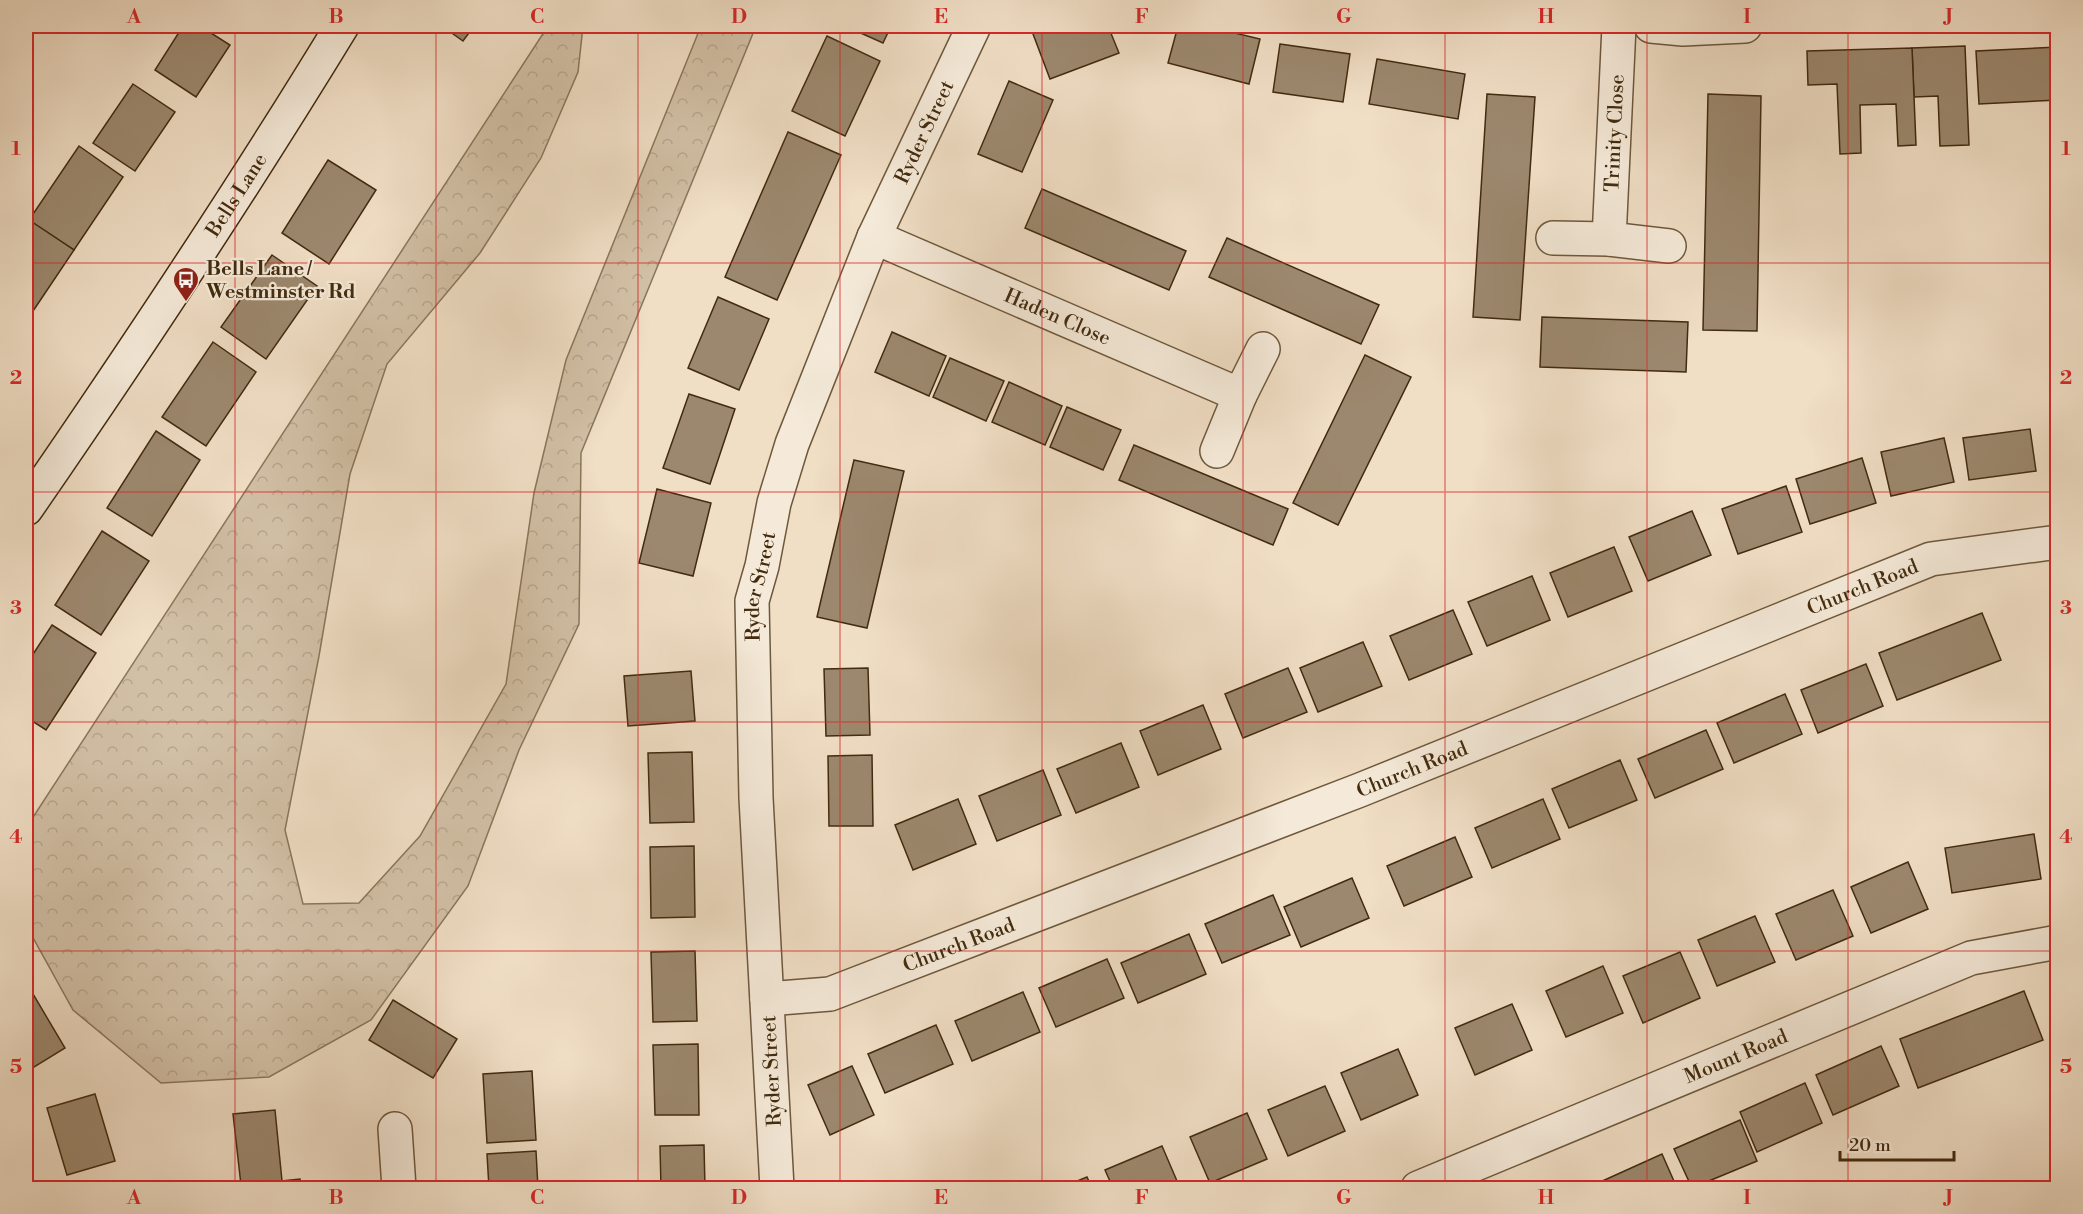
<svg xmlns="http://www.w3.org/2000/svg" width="2083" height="1214" viewBox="0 0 2083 1214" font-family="'Libre Bodoni',serif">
  <defs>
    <pattern id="forest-crowns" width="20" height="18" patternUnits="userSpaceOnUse" patternTransform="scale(1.5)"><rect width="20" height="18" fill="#d2c0a6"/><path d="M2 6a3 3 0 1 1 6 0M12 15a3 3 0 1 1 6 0" fill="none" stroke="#b6a58e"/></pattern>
  </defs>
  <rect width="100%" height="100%" fill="#f0dec5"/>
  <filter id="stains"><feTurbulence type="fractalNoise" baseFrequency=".00333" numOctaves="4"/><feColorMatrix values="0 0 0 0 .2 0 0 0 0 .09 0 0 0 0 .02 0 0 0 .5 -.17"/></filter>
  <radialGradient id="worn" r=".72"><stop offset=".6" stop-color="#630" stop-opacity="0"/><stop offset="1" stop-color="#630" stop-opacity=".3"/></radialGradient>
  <!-- forest -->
  <path fill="url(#forest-crowns)" stroke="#8a765a" stroke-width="1.5" d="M 548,26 L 583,26 L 578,72 L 541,158 L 480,253 L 387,364 L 350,474 L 319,656 L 285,830 L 303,904 L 359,903 L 420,836 L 506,684 L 534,493 L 566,360 L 701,26 L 756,26 L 581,453 L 579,624 L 519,750 L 468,886 L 371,1020 L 269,1077 L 161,1083 L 73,1010 L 26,925 L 26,828 Z"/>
  <!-- building -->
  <g fill="#9c886e" stroke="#422b0f" stroke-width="1.5">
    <path d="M 183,26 L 200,26 L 230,45 L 196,97 L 155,70 Z"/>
    <path d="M 442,26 L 474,26 L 463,41 Z"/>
    <path d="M 845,26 L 891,26 L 883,43 Z"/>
    <path d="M 1030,26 L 1108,26 L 1119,53 L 1050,79 Z"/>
    <path d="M 1178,26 L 1206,26 L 1260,39 L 1249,84 L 1168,63 Z"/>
    <path d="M 827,36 L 880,61 L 845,136 L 792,111 Z"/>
    <path d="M 1280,44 L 1350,54 L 1343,102 L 1273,92 Z"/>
    <path d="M 1965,46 L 1969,145 L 1940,146 L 1938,96 L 1914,97 L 1912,48 Z"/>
    <path d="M 2058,47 L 2058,100 L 1979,104 L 1976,51 Z"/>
    <path d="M 1912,48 L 1916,145 L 1898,146 L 1896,104 L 1860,105 L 1861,153 L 1840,154 L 1837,84 L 1808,85 L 1807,51 Z"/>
    <path d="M 1377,59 L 1465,74 L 1458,119 L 1369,104 Z"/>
    <path d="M 1009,81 L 1053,100 L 1022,172 L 978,154 Z"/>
    <path d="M 133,84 L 175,112 L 135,171 L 93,143 Z"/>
    <path d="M 1487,94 L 1535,97 L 1520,320 L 1473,317 Z"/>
    <path d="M 1708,94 L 1761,96 L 1757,331 L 1703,330 Z"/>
    <path d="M 788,132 L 841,155 L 777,300 L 725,277 Z"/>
    <path d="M 79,146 L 123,177 L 74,250 L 29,220 Z"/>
    <path d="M 328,160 L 376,190 L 329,264 L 282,233 Z"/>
    <path d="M 1042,189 L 1186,251 L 1169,290 L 1025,228 Z"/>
    <path d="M 29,220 L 74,250 L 27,320 L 26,225 Z"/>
    <path d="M 1227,238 L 1379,305 L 1361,344 L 1209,277 Z"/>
    <path d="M 272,255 L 317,286 L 266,359 L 221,327 Z"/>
    <path d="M 718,297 L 769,319 L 739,390 L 688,368 Z"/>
    <path d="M 1542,317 L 1688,322 L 1686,372 L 1540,367 Z"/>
    <path d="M 892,332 L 946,356 L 929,396 L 875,372 Z"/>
    <path d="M 213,342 L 256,372 L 206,446 L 162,417 Z"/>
    <path d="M 1365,355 L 1411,377 L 1338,525 L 1293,503 Z"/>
    <path d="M 950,358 L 1004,381 L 986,421 L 933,397 Z"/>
    <path d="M 1009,382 L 1062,406 L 1045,445 L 992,422 Z"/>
    <path d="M 689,394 L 735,409 L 710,484 L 663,468 Z"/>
    <path d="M 1067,407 L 1121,430 L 1103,470 L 1050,447 Z"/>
    <path d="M 2030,429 L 2036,471 L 1969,480 L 1963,438 Z"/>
    <path d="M 156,431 L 200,460 L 152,536 L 107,508 Z"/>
    <path d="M 1944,438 L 1954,482 L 1891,496 L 1881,452 Z"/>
    <path d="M 1134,445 L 1288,509 L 1273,545 L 1119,480 Z"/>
    <path d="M 1862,458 L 1876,503 L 1810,524 L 1796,479 Z"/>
    <path d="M 854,460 L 904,471 L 867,628 L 817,617 Z"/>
    <path d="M 1786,486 L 1802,532 L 1738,554 L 1722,509 Z"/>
    <path d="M 657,489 L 711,503 L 693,576 L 639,563 Z"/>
    <path d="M 1692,511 L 1711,555 L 1648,581 L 1629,537 Z"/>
    <path d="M 102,531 L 149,561 L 101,635 L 55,605 Z"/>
    <path d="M 1614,547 L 1632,591 L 1568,617 L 1550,573 Z"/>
    <path d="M 1532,576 L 1550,620 L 1487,646 L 1468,602 Z"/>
    <path d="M 1453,610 L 1472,654 L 1409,680 L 1390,636 Z"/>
    <path d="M 1982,613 L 2001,660 L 1897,700 L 1879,653 Z"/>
    <path d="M 52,625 L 96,653 L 46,730 L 26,717 L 26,665 Z"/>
    <path d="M 1363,642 L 1382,686 L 1318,712 L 1300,668 Z"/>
    <path d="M 1866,664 L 1883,706 L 1818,733 L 1801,690 Z"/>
    <path d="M 868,668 L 870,735 L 826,736 L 824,669 Z"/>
    <path d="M 1288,668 L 1307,712 L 1243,738 L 1225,694 Z"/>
    <path d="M 691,671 L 695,721 L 628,726 L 624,676 Z"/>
    <path d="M 1785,694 L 1802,734 L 1734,763 L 1717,723 Z"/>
    <path d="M 1203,705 L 1221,749 L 1158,775 L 1140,731 Z"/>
    <path d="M 1706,730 L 1723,769 L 1655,798 L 1638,759 Z"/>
    <path d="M 1121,743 L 1139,787 L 1076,813 L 1057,769 Z"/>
    <path d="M 692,752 L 694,822 L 650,823 L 648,753 Z"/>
    <path d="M 872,755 L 873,826 L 829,826 L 828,756 Z"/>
    <path d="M 1620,760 L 1637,800 L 1569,828 L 1552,789 Z"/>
    <path d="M 1043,770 L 1061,815 L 997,841 L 979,796 Z"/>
    <path d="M 958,799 L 976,844 L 913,870 L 895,825 Z"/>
    <path d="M 1543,799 L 1560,839 L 1492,868 L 1475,828 Z"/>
    <path d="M 2034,834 L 2041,879 L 1952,893 L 1945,848 Z"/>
    <path d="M 1455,837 L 1472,877 L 1404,906 L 1387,866 Z"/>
    <path d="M 694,846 L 695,917 L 651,918 L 650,847 Z"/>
    <path d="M 1908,862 L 1928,909 L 1871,933 L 1851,887 Z"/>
    <path d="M 1352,878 L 1369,918 L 1301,947 L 1284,907 Z"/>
    <path d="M 1833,890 L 1853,936 L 1796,960 L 1776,914 Z"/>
    <path d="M 1273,895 L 1290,935 L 1222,963 L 1205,924 Z"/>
    <path d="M 1755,916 L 1775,962 L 1717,986 L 1698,940 Z"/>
    <path d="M 1189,934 L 1206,974 L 1138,1003 L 1121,963 Z"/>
    <path d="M 695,951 L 697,1021 L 653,1022 L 651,952 Z"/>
    <path d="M 1680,952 L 1700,998 L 1643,1023 L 1623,976 Z"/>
    <path d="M 1107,959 L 1124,998 L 1056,1027 L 1039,988 Z"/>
    <path d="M 1603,966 L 1623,1013 L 1566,1037 L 1546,991 Z"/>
    <path d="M 2024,991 L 2043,1040 L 1918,1088 L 1900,1039 Z"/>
    <path d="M 1023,992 L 1040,1032 L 972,1061 L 955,1021 Z"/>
    <path d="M 33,994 L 65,1048 L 26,1072 L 26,999 Z"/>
    <path d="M 393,1000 L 457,1039 L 433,1078 L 369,1040 Z"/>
    <path d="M 1512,1004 L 1532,1050 L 1475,1075 L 1455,1028 Z"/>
    <path d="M 936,1025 L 953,1064 L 885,1093 L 868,1054 Z"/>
    <path d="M 698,1044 L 699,1115 L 655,1115 L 653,1045 Z"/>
    <path d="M 1881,1046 L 1899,1086 L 1833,1115 L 1816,1075 Z"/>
    <path d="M 1398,1049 L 1418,1095 L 1361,1120 L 1341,1073 Z"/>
    <path d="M 852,1066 L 874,1115 L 830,1135 L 808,1085 Z"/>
    <path d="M 532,1071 L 536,1140 L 487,1143 L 483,1074 Z"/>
    <path d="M 1805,1083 L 1822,1123 L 1757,1152 L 1740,1112 Z"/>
    <path d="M 1325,1086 L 1345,1131 L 1288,1156 L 1268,1110 Z"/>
    <path d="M 95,1094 L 115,1161 L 67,1175 L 47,1108 Z"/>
    <path d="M 275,1110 L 282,1181 L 241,1185 L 233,1114 Z"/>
    <path d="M 1247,1113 L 1267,1159 L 1210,1183 L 1190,1137 Z"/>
    <path d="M 1740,1120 L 1757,1161 L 1692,1188 L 1674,1149 Z"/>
    <path d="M 704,1145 L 705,1188 L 661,1188 L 660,1146 Z"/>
    <path d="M 1162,1146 L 1180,1188 L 1113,1188 L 1105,1170 Z"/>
    <path d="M 536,1151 L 538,1188 L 489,1188 L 487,1154 Z"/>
    <path d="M 1662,1154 L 1677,1188 L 1600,1188 L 1598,1183 Z"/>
    <path d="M 1087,1177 L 1092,1188 L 1060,1188 Z"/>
    <path d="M 300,1179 L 301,1188 L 253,1188 L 252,1184 Z"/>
    <path d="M 100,1184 L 101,1188 L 84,1188 Z"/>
  </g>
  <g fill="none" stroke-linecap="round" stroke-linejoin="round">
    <defs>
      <g id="street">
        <path d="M 1651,26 L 1683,29 L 1745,26"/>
        <path id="s1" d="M 874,237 L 1240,395"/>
        <path d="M 1553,238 L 1609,239 L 1669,246"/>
        <path id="s2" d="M 1609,239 L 1619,26"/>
        <path d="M 1217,451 L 1240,395 L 1263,349"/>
        <path id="s3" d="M 767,999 L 830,994 L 1360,790 L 1931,559 L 2058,542"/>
        <path d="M 395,1129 L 399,1188"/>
        <path id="s4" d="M 777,1188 L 756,798 L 752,601 L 762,566 L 774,503 L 792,444 L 874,237 L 974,26"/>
        <path id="s5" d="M 1418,1188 L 1971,958 L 2058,942"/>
      </g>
      <g id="secondary">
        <path id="s6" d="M 26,509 C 135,351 242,190 342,26"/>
      </g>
    </defs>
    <!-- street casing -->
    <use href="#street" stroke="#6e583c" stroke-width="36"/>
    <!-- secondary casing -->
    <use href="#secondary" stroke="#422b0f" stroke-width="36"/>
    <!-- street -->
    <use href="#street" stroke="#f5ead9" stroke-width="33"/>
    <!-- secondary -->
    <use href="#secondary" stroke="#f5ead9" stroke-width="33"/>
  </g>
  <!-- grid -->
  <path fill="none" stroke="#d62828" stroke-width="1.5" stroke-opacity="0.55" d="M 235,26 L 235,1188M 436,26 L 436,1188M 638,26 L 638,1188M 840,26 L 840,1188M 1042,26 L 1042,1188M 1243,26 L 1243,1188M 1445,26 L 1445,1188M 1647,26 L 1647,1188M 1848,26 L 1848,1188M 26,263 L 2058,263M 26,492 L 2058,492M 26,722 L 2058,722M 26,951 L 2058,951"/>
  <!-- icons -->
  <defs>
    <symbol id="bus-pin" viewBox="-11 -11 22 30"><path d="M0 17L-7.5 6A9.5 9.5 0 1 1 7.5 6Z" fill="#8f2418" stroke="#f5ead9"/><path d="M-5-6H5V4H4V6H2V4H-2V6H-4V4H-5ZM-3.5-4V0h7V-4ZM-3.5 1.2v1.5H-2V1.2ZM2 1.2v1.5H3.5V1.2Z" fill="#fff"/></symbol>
  </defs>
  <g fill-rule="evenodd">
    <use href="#bus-pin" x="171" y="265" width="30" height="40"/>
  </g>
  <g text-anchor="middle" stroke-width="4.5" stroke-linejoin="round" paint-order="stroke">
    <!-- street labels -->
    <g font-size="20" fill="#422b0f" stroke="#f5ead9">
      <text dy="7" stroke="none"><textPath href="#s4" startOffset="1089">Ryder Street</textPath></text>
      <text dy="7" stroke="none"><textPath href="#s2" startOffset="106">Trinity Close</textPath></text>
      <text dy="7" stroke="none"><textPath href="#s6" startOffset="378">Bells Lane</textPath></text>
      <text dy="7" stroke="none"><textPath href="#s1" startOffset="200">Haden Close</textPath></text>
      <text dy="7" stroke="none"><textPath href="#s4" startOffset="603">Ryder Street</textPath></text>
      <text dy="7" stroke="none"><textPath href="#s3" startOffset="1173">Church Road</textPath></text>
      <text dy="7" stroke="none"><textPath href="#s3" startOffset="687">Church Road</textPath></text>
      <text dy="7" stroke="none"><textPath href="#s3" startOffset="201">Church Road</textPath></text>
      <text dy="7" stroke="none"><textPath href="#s5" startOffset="344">Mount Road</textPath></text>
      <text transform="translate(771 1071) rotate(-93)" y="7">Ryder Street</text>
    </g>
    <!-- poi labels -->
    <g font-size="20" font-weight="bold" fill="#422b0f" stroke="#f5ead9" text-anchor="start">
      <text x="206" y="275">Bells Lane /<tspan x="206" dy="23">Westminster Rd</tspan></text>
    </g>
  </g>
  <!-- margin -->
  <rect width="2083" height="1214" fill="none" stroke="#f0dec5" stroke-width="66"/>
  <!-- scale -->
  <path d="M1840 1151v9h114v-9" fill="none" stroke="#422b0f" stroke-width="3"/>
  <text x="1849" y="1151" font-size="18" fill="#422b0f" stroke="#f5ead9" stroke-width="4.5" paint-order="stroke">20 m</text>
  <rect x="33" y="33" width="2017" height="1148" fill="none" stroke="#d62828" stroke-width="2"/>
  <g font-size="20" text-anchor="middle" font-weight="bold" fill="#d62828">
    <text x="134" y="23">A</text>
    <text x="336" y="23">B</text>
    <text x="537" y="23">C</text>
    <text x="739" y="23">D</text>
    <text x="941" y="23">E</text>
    <text x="1142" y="23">F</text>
    <text x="1344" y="23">G</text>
    <text x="1546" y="23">H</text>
    <text x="1747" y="23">I</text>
    <text x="1949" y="23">J</text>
    <text x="16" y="155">1</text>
    <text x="2066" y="155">1</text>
    <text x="16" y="384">2</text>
    <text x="2066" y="384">2</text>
    <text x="16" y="614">3</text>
    <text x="2066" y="614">3</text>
    <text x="16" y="843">4</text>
    <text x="2066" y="843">4</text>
    <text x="16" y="1073">5</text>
    <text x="2066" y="1073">5</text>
    <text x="134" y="1204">A</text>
    <text x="336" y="1204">B</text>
    <text x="537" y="1204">C</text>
    <text x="739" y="1204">D</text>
    <text x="941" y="1204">E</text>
    <text x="1142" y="1204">F</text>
    <text x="1344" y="1204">G</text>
    <text x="1546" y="1204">H</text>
    <text x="1747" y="1204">I</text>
    <text x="1949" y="1204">J</text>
  </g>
  <rect width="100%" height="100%" filter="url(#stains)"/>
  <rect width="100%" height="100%" fill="url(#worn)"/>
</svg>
